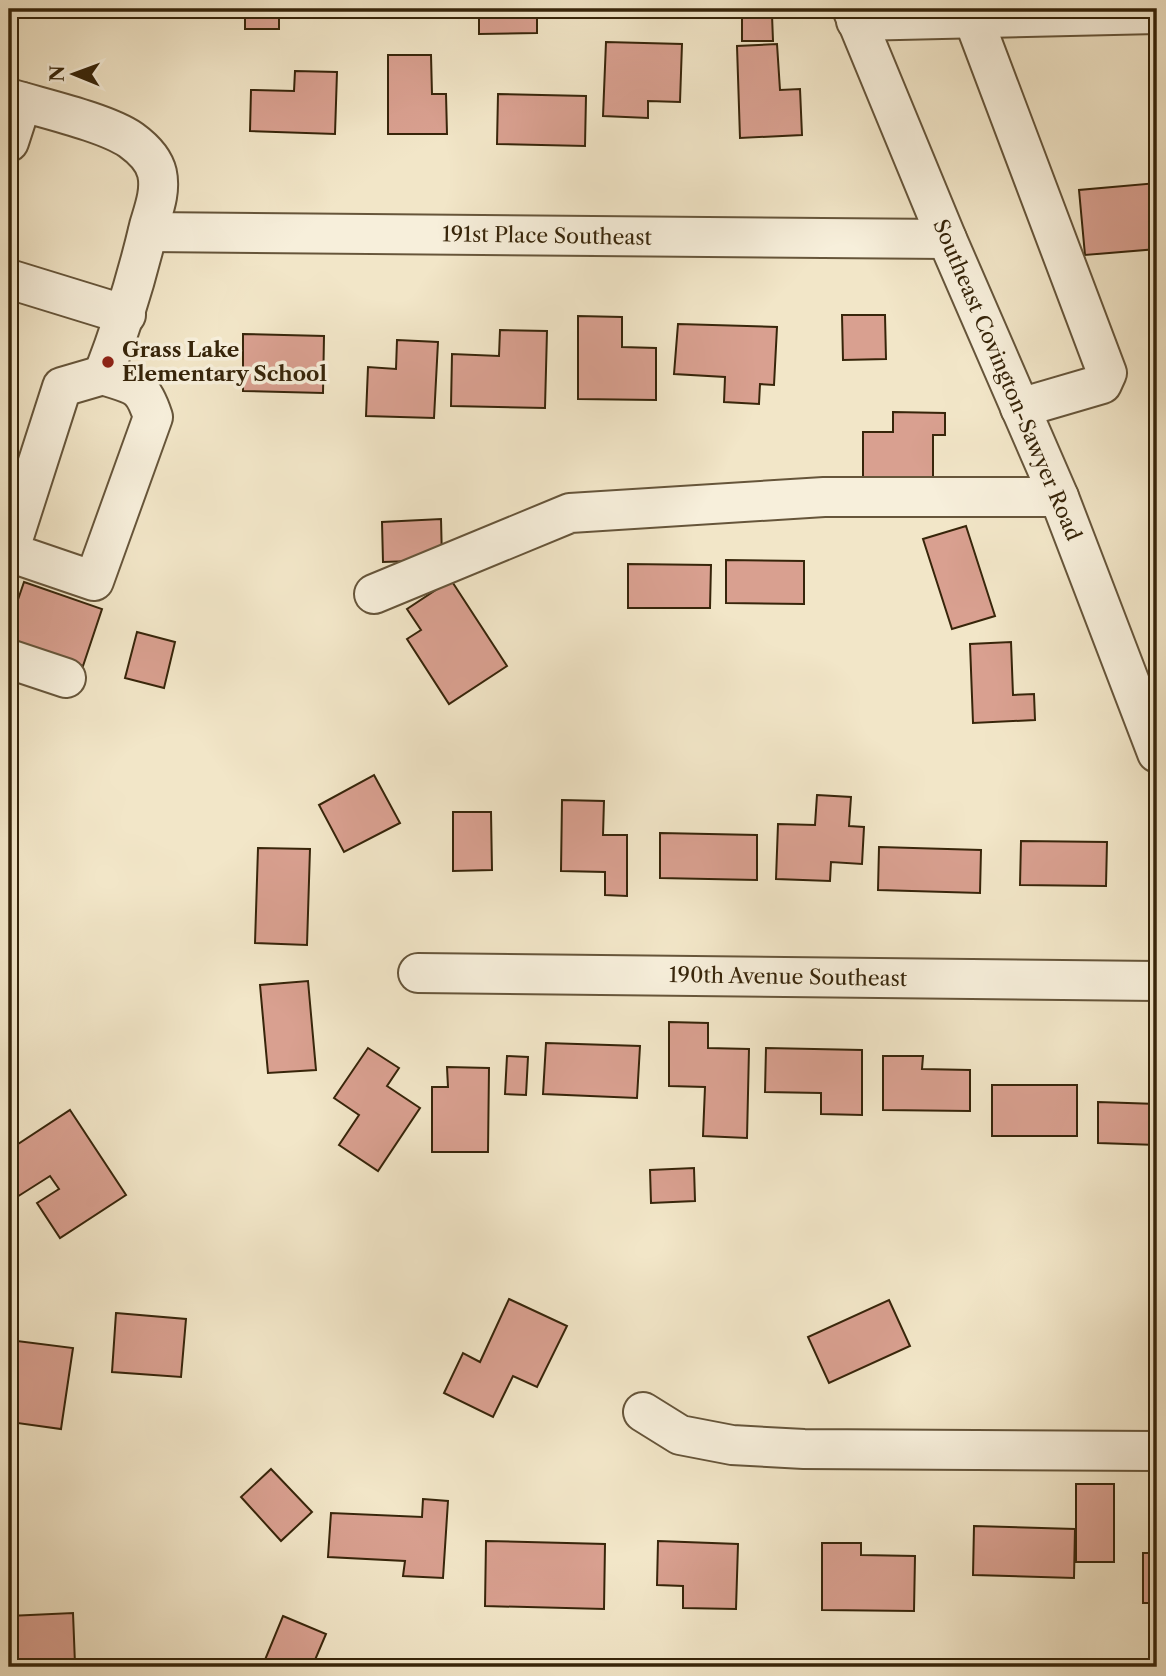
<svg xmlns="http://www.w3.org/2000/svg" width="1166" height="1676" viewBox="0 0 1166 1676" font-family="'Libre Caslon Text',serif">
  <rect width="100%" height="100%" fill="#f2e6c8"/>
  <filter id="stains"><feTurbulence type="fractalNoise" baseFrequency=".00286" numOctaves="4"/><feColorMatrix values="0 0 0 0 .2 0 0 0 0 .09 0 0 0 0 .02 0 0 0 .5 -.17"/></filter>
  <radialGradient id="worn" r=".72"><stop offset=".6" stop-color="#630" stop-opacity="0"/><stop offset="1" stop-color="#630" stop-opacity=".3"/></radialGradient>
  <!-- building -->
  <g fill="#d9a090" stroke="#37250a" stroke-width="2">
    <rect x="245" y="9" width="34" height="20"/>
    <path d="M 479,9 L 537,9 L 537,33 L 479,34 Z"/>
    <path d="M 742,15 L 772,15 L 773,41 L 742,41 Z"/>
    <path d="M 606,42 L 682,44 L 680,102 L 648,101 L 648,118 L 603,116 Z"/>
    <path d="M 777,44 L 780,90 L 800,89 L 802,135 L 740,138 L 737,46 Z"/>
    <path d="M 388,55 L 431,55 L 432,94 L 446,94 L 447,134 L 388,134 Z"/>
    <path d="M 295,71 L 337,72 L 335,134 L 250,131 L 251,90 L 294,91 Z"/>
    <path d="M 498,94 L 586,96 L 585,146 L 497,144 Z"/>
    <path d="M 1157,183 L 1157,249 L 1085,255 L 1079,190 Z"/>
    <path d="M 842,315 L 885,315 L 886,359 L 843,360 Z"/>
    <path d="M 578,316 L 622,317 L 622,347 L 656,348 L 656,400 L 578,399 Z"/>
    <path d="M 678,324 L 777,327 L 774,385 L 760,384 L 759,404 L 724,402 L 725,377 L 674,374 Z"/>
    <path d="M 500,330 L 547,331 L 545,408 L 451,406 L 452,354 L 499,356 Z"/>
    <path d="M 243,334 L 324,336 L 323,393 L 243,391 Z"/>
    <path d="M 397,340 L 438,342 L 434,418 L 366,416 L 368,367 L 396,369 Z"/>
    <path d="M 893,412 L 945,413 L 945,435 L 933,435 L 933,478 L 863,477 L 863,432 L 893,432 Z"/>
    <path d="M 441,519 L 442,560 L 383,562 L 382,522 Z"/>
    <path d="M 966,526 L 995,616 L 952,629 L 923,539 Z"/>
    <path d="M 726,560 L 804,561 L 804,604 L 726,603 Z"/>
    <path d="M 628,564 L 711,565 L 710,608 L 628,608 Z"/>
    <path d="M 451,580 L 507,666 L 449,704 L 407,639 L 421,630 L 407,609 Z"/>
    <path d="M 24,582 L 102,609 L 83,666 L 9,641 L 9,626 Z"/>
    <path d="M 137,632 L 175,642 L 164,688 L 125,678 Z"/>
    <path d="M 1011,642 L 1013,695 L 1034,694 L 1035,720 L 973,723 L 970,644 Z"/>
    <path d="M 374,775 L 400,823 L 344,852 L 319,805 Z"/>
    <path d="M 817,795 L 851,797 L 849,826 L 864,827 L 862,864 L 831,862 L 830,881 L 776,879 L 778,824 L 815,825 Z"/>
    <path d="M 562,800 L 604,801 L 603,835 L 627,835 L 627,896 L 605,895 L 605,872 L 561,871 Z"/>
    <path d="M 453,812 L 491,812 L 492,870 L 453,871 Z"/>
    <path d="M 660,833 L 757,835 L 757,880 L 660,878 Z"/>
    <path d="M 1021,841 L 1107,842 L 1106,886 L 1020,885 Z"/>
    <path d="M 879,847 L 981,850 L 980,893 L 878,890 Z"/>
    <path d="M 258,848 L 310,849 L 307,945 L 255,943 Z"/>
    <path d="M 308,981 L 316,1070 L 268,1073 L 260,985 Z"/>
    <path d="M 669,1022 L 708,1023 L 708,1048 L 749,1049 L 747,1138 L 703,1136 L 705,1087 L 669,1086 Z"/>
    <path d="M 546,1043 L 640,1046 L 637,1098 L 543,1094 Z"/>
    <path d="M 368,1048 L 399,1068 L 387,1086 L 420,1108 L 378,1171 L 339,1145 L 359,1115 L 334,1098 Z"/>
    <path d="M 766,1048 L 862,1050 L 862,1115 L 821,1114 L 821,1093 L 765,1092 Z"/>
    <path d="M 507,1056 L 528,1057 L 526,1095 L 505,1094 Z"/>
    <path d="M 883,1056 L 923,1056 L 922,1069 L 970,1070 L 970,1111 L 883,1110 Z"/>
    <path d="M 447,1067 L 489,1068 L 488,1152 L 432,1152 L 432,1087 L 448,1087 Z"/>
    <rect x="992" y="1085" width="85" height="51"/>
    <path d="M 1098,1102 L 1157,1104 L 1157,1145 L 1098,1143 Z"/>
    <path d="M 70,1110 L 126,1195 L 60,1238 L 37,1203 L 59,1189 L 50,1176 L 9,1202 L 9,1150 Z"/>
    <path d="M 694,1168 L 695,1201 L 651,1203 L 650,1170 Z"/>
    <path d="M 509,1299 L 567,1326 L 537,1387 L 513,1376 L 493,1417 L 444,1393 L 463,1353 L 480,1362 Z"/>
    <path d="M 889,1300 L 910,1346 L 829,1383 L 808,1337 Z"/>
    <path d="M 116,1313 L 186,1319 L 181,1377 L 112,1372 Z"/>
    <path d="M 9,1340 L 73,1348 L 61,1429 L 10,1422 L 14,1396 L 9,1395 Z"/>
    <path d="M 271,1469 L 312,1512 L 281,1541 L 241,1497 Z"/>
    <rect x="1076" y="1484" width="38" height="78"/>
    <path d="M 423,1499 L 448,1501 L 443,1578 L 403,1576 L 405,1561 L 328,1557 L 331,1513 L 422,1517 Z"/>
    <path d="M 974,1526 L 1075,1529 L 1074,1578 L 973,1575 Z"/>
    <path d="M 486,1541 L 605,1544 L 604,1609 L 485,1606 Z"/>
    <path d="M 658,1541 L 738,1544 L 736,1609 L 683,1608 L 683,1586 L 657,1585 Z"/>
    <path d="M 822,1543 L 861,1543 L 861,1555 L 915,1556 L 914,1611 L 822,1610 Z"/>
    <rect x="1143" y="1553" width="14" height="50"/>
    <path d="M 73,1613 L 75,1664 L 9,1667 L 9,1616 Z"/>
    <path d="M 283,1616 L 326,1634 L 312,1667 L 262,1667 Z"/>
  </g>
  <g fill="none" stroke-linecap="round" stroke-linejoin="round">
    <defs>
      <g id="minor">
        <path d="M 852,9 L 947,239 L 1059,497 L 1157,753"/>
        <path d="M 973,18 L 1107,373 L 1102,384 L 1020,408"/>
        <path d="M 856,21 L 1157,14"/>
        <path d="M 9,98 C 41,108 105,122 131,140 C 142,148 154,160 157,173 C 161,191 154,209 149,226 C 137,277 122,326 103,375"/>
        <path d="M 9,142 L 22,102"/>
        <path d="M 148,232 L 947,239"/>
        <path d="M 9,279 L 126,315"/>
        <path d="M 103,375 C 135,386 142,383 153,417 L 94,581 L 9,552 L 62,387 Z"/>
        <path d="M 374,594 L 570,513 L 824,497 L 1059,497"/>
        <path d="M 9,659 L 66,678"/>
        <path d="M 418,973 L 1157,981"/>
        <path d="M 643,1412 L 680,1435 L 732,1445 L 804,1449 L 1157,1451"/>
      </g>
    </defs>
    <!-- minor casing -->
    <use href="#minor" stroke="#66553a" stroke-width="42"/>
    <!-- minor -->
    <use href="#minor" stroke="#f7efdb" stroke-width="38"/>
  </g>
  <!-- markers -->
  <circle fill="#8f2418" stroke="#f7efdb" stroke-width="2.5" cx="108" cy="362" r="7"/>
  <g text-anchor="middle" stroke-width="7" stroke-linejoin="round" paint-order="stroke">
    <!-- street labels -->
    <g font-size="21" fill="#37250a" stroke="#f7efdb">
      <text transform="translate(547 236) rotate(1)" y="7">191st Place Southeast</text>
      <text transform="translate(1007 380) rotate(67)" y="7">Southeast Covington-Sawyer Road</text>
      <text transform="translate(788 977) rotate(1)" y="7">190th Avenue Southeast</text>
    </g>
    <!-- poi labels -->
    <g font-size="21" font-weight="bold" fill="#37250a" stroke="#f7efdb" text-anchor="start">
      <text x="122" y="357">Grass Lake<tspan x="122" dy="24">Elementary School</tspan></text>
    </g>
  </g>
  <!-- margin -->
  <rect width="1166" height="1676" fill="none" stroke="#f2e6c8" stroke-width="35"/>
  <rect x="10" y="10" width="1145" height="1655" fill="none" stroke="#37250a" stroke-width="3.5"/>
  <rect x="18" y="18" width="1131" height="1641" fill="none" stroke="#37250a" stroke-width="2"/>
  <!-- north arrow -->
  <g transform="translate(74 74) rotate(271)" stroke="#f7efdb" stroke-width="5" paint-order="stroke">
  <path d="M0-5L12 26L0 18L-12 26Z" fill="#37250a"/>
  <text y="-10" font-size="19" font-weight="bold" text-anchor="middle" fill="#37250a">N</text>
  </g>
  <rect width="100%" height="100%" filter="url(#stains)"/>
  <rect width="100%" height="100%" fill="url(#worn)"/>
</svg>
